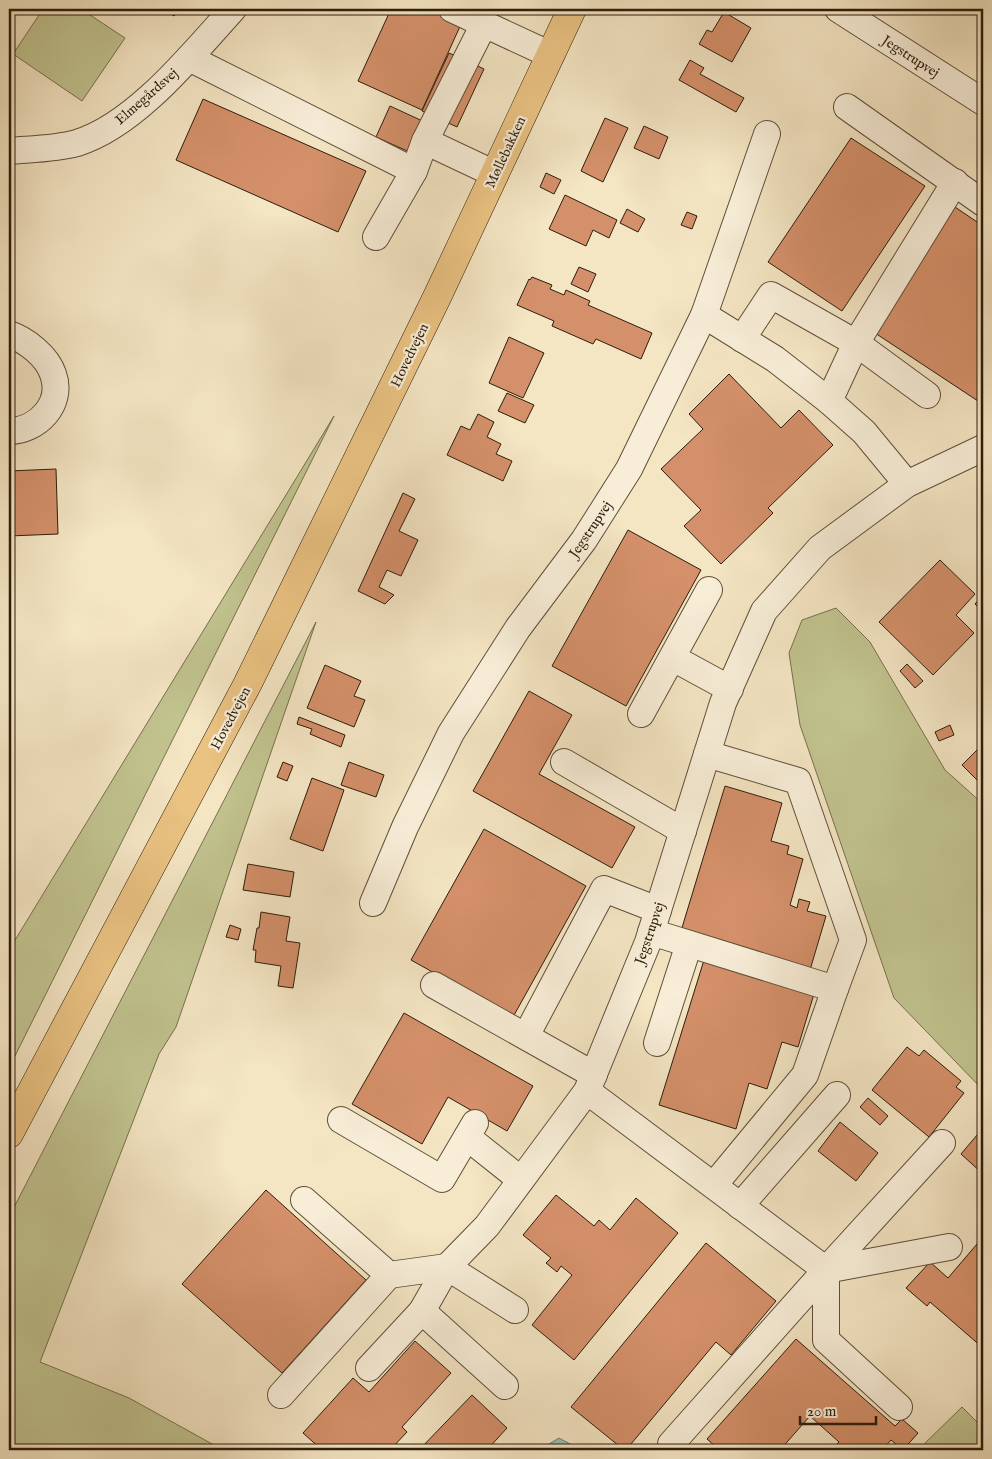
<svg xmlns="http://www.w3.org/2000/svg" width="992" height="1459" viewBox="0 0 992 1459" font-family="'IM FELL English',serif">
  <rect width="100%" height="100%" fill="#f4e5c3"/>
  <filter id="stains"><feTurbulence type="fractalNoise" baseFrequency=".004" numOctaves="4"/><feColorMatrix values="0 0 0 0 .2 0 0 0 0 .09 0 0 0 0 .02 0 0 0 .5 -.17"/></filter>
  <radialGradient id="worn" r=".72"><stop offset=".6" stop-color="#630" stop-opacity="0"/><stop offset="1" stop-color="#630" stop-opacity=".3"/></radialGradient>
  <!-- green -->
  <g fill="#c1c38f" stroke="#77704d">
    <path d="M 43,9 L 81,9 L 125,38 L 82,101 L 13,54 Z"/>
    <path d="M 334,416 L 9,1068 L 9,950 Z"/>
    <path d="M 836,608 L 870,642 L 945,770 L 983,804 L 983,1090 L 894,998 L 800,725 L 789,653 L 802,620 Z"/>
    <path d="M 316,622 L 176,1027 L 159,1054 L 40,1362 L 129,1398 L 223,1450 L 9,1450 L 9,1217 Z"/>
    <path d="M 962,1407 L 983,1428 L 983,1450 L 918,1450 Z"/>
  </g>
  <!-- water -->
  <path fill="#9cbeb8" stroke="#707e73" d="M 559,1438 L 572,1445 L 576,1450 L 539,1450 Z"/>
  <!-- building -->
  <g fill="#d4906a" stroke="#2d1d0b">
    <path d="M 163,9 L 179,9 L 174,16 Z"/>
    <path d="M 391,9 L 433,9 L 462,22 L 422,110 L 358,81 Z"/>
    <path d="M 724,12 L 751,28 L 732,62 L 699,44 L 707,30 L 712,32 Z"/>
    <path d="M 449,53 L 484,69 L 457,127 L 422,111 Z"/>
    <path d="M 690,60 L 704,68 L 700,74 L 744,98 L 736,112 L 679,80 Z"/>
    <path d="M 203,99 L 366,171 L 338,232 L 176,160 Z"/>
    <path d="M 390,106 L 429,124 L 414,154 L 376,137 Z"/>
    <path d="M 605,118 L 628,128 L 603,182 L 581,171 Z"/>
    <path d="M 644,126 L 668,137 L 659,159 L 634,148 Z"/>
    <path d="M 851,138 L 925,186 L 842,311 L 768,262 Z"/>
    <path d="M 546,173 L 561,180 L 554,194 L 540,187 Z"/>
    <path d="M 565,195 L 617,220 L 609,238 L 593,230 L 586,246 L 549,229 Z"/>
    <path d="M 955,207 L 983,226 L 983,399 L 981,403 L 872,331 Z"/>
    <path d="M 627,209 L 645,219 L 638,232 L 620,223 Z"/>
    <path d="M 687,212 L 697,216 L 692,229 L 681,225 Z"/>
    <path d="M 579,267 L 596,274 L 588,292 L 571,284 Z"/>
    <path d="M 532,277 L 552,285 L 550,289 L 564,295 L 566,290 L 590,301 L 588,305 L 652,333 L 641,359 L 596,339 L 593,344 L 552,326 L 554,321 L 517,305 L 529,279 L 530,280 Z"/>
    <path d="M 509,337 L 544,353 L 523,398 L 489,383 Z"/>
    <path d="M 729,374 L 781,428 L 799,410 L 833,445 L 768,508 L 773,513 L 721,564 L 684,526 L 701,510 L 661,469 L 703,429 L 689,414 Z"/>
    <path d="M 507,393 L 534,405 L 525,423 L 498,411 Z"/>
    <path d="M 478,414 L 494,422 L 487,437 L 501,444 L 496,454 L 512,461 L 503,481 L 447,455 L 461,426 L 470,430 Z"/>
    <path d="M 56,469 L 58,534 L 9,536 L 9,471 Z"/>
    <path d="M 403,493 L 415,499 L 399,531 L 418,540 L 401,576 L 387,570 L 379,587 L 394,595 L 385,604 L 358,591 Z"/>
    <path d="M 628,530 L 701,570 L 626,706 L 552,666 Z"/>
    <path d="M 940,560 L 975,594 L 956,615 L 974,633 L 933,675 L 879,622 Z"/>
    <path d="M 983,595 L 983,612 L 975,604 Z"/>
    <path d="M 907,664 L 923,681 L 915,688 L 900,671 Z"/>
    <path d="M 325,665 L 361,681 L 354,696 L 365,700 L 354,727 L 307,708 Z"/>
    <path d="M 529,691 L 572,715 L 539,774 L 635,827 L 612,868 L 473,791 Z"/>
    <path d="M 299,717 L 345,735 L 341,747 L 310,734 L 312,729 L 297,724 Z"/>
    <path d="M 950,725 L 954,735 L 939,741 L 935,732 Z"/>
    <path d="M 983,744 L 983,786 L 962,765 Z"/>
    <path d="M 283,762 L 293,766 L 287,781 L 277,777 Z"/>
    <path d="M 349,762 L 384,775 L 376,797 L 341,785 Z"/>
    <path d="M 312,778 L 344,790 L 323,851 L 290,839 Z"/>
    <path d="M 725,786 L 782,803 L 771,841 L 789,846 L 787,854 L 803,859 L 790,905 L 797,908 L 799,899 L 810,902 L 807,911 L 826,916 L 810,970 L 681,931 Z"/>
    <path d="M 484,829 L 586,886 L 513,1017 L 411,960 Z"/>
    <path d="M 248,864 L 294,872 L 290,897 L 243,890 Z"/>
    <path d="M 261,912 L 290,917 L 286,941 L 300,943 L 293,988 L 278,986 L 281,966 L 255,962 L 256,950 L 253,950 L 257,928 L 259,928 Z"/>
    <path d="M 230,925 L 241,929 L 238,940 L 226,937 Z"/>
    <path d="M 704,960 L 814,994 L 798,1047 L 782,1042 L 767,1089 L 749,1083 L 736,1129 L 659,1105 Z"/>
    <path d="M 404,1013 L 533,1086 L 507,1131 L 448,1097 L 422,1144 L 352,1104 Z"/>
    <path d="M 907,1047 L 919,1056 L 924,1050 L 961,1081 L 956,1087 L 964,1093 L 929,1137 L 872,1090 Z"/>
    <path d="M 868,1098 L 888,1116 L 880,1125 L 860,1107 Z"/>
    <path d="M 840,1122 L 878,1153 L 856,1181 L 818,1151 Z"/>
    <path d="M 983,1128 L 983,1174 L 961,1154 Z"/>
    <path d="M 266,1190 L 366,1280 L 282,1373 L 182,1284 Z"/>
    <path d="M 556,1195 L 594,1226 L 599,1220 L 610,1230 L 636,1198 L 678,1233 L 574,1360 L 532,1325 L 572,1275 L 561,1266 L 557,1272 L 546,1263 L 551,1258 L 523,1235 Z"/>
    <path d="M 983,1237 L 983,1348 L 930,1302 L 927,1306 L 906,1288 L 930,1262 L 948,1278 Z"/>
    <path d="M 706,1243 L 776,1301 L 731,1355 L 716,1342 L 626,1450 L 624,1450 L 571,1407 Z"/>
    <path d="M 796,1339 L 895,1426 L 902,1419 L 918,1433 L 903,1450 L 891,1440 L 882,1450 L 840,1450 L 835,1446 L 839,1442 L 810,1416 L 780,1450 L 712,1450 L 715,1446 L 707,1439 Z"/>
    <path d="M 415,1341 L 451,1373 L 402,1427 L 407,1432 L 390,1450 L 322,1450 L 303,1433 L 353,1378 L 369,1392 Z"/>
    <path d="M 472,1395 L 507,1428 L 487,1450 L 419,1450 Z"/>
  </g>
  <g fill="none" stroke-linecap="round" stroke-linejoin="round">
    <defs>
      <g id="minor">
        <path d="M 452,9 L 484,24"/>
        <path d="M 838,9 L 983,102"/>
        <path d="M 189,58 L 414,171"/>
        <path d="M 847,107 L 983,203"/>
        <path d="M 425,141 L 495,174"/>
        <path d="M 9,151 C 32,149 55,149 77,143 C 136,125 193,53 233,9"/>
        <path d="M 376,237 L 414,171 L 425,141 L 484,24 L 551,55"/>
        <path d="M 704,315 L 775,359 L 829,401 L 864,432 L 907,484"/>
        <path d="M 9,334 C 26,340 47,356 53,374 C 64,404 37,431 9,431"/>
        <path d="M 742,339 L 771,295 L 856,343 L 927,395"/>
        <path d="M 829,401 L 856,343 L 955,182"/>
        <path d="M 673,658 L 730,689"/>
        <path d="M 641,714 L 709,590"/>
        <path d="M 707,754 L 798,781 L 853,940 L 835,989"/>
        <path d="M 564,762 L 683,831"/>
        <path d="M 373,903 L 405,827 L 451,733 L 518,628 L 584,540 L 629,469 L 704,315 L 767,134"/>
        <path d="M 651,932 L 835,989 L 805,1075 L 714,1185"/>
        <path d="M 434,985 L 594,1075"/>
        <path d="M 526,1036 L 604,889 L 658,910"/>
        <path d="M 657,1043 L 689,944"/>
        <path d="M 587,1091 L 826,1270"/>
        <path d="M 341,1120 L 442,1179 L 475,1123"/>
        <path d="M 467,1137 L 521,1180"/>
        <path d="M 740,1206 L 837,1095"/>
        <path d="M 826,1270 L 826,1340 L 899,1407"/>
        <path d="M 826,1270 L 949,1247"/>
        <path d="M 389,1275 L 447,1267 L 515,1310"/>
        <path d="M 422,1311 L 447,1267 L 487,1226 L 587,1091 L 648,942 L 723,703 L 764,611 L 820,548 L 907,484 L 983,448"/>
        <path d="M 369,1368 L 422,1311 L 505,1386"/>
        <path d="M 281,1395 L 389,1275 L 304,1200"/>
        <path d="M 671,1444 L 826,1270 L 942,1143"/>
      </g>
      <path id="major" d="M 9,1134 L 248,683 L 438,295 L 572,9"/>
    </defs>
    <!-- minor casing -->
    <use href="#minor" stroke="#5f4f39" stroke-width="28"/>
    <!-- major casing -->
    <use href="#major" stroke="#2d1d0b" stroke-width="29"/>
    <!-- minor -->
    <use href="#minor" stroke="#f8eed8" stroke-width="26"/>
    <!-- major -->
    <use href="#major" stroke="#eac282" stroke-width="28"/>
  </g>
  <g text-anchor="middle" stroke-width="4.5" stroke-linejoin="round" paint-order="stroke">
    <!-- street labels -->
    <g font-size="14" fill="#2d1d0b" stroke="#f8eed8">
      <text transform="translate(911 56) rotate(33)" y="5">Jegstrupvej</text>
      <text transform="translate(146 96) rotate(-41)" y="5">Elmegårdsvej</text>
      <text transform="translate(505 152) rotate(-65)" y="5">Møllebakken</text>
      <text transform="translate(409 355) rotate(-64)" y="5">Hovedvejen</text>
      <text transform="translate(590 529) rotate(-56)" y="5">Jegstrupvej</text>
      <text transform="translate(230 718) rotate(-62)" y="5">Hovedvejen</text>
      <text transform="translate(649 933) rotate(-71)" y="5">Jegstrupvej</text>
    </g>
  </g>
  <!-- margin -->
  <rect width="992" height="1459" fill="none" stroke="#f4e5c3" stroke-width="30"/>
  <rect x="10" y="10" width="972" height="1439" fill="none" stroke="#2d1d0b" stroke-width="2.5"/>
  <rect x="15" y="15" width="962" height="1429" fill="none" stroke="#2d1d0b"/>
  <!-- scale -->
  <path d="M800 1416v8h76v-8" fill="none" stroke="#2d1d0b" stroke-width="2.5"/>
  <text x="807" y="1416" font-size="15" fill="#2d1d0b" stroke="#f8eed8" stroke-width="4" paint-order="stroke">20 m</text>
  <rect width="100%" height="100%" filter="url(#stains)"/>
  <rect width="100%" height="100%" fill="url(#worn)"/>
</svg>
